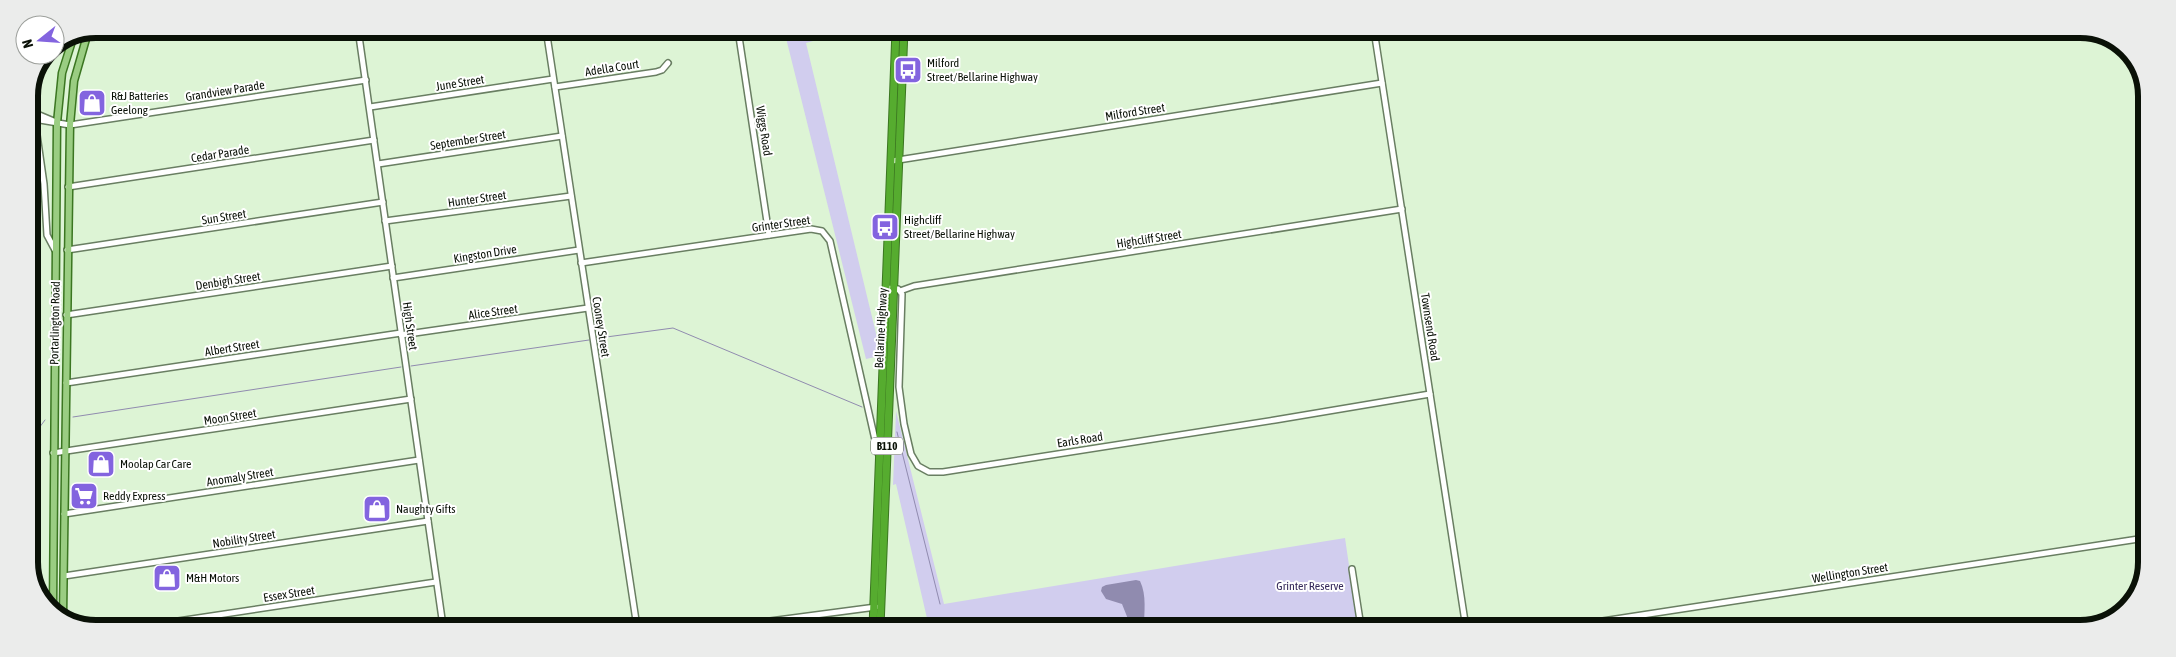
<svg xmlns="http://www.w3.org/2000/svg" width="2176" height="657" viewBox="0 0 2176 657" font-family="'Asap Condensed',sans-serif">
  <rect width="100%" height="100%" fill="#ddf4d5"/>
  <!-- green -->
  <g fill="#d1cdee">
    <path d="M 784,30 L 810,30 L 813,41 L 806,43 L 879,346 L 879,356 L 866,359 Z"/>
    <path d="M 896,411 L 944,604 L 1345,538 L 1358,627 L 929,627 L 896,484 L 893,485 Z"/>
  </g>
  <!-- water -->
  <path fill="#908baf" d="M 1136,580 L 1140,581 C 1147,595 1144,613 1144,627 L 1128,627 L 1128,619 L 1122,604 L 1106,599 L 1101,591 L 1102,587 L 1106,585 Z"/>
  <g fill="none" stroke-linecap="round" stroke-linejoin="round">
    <!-- stream -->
    <g stroke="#908baf" stroke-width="1">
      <path d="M 599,338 L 673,328 L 862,407"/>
      <path d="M 411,366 L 589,340"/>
      <path d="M 73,417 L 401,367"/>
      <path d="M 897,432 L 940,604"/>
      <path d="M 37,586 L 36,432 L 45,420"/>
    </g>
    <defs>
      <g id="minor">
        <path d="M 358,29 L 443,626"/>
        <path d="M 546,29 L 637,627"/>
        <path d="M 738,30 L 769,235"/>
        <path d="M 1374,30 L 1466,628"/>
        <path d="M 555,87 L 656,72 L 662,70 L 668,63"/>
        <path d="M 29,100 L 37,114 L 56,122"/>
        <path d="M 370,107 L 553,79"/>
        <path d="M 29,110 L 40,120 L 70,125 L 366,80"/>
        <path d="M 37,114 L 35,121 L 44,184 L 47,235 L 55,250"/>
        <path d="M 892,161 L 1382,83"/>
        <path d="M 378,164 L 562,136"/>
        <path d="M 68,187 L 374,140"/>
        <path d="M 385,221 L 571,196"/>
        <path d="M 67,250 L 383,202"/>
        <path d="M 581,263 L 811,229 L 822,231 L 830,241 L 878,453"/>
        <path d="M 393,278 L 579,250"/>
        <path d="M 887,288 L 898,289 L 902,294 L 899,387 L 904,424 L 911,454 L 918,466 L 929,472 L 943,472 L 1275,420 L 1430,394"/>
        <path d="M 900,291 L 914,286 L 1402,209"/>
        <path d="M 66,315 L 392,266"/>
        <path d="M 401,335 L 588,308"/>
        <path d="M 66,383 L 401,333"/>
        <path d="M 53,453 L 411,399"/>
        <path d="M 64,514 L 419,460"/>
        <path d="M 1352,569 L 1361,627"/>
        <path d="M 64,576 L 428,521"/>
        <path d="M 145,626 L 436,582"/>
        <path d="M 725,627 L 876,607"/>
        <path d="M 1557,628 L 2145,538"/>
      </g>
      <g id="major">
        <path d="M 53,610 L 57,123 L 62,73 L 73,38"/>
        <path d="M 63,616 L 70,125 L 74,81 L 88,32"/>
      </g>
      <g id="highway">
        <path d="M 873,627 L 896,30"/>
        <path d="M 880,627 L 904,30"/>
      </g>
    </defs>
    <!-- minor casing -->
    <use href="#minor" stroke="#697e62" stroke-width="8"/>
    <!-- major casing -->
    <use href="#major" stroke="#3b7621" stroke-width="9"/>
    <!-- highway casing -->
    <use href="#highway" stroke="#3b7621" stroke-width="9"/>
    <!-- minor -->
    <use href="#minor" stroke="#fff" stroke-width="5"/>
    <!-- major -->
    <use href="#major" stroke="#9acd82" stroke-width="6"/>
    <!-- highway -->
    <use href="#highway" stroke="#56ac2f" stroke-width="7"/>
  </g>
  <!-- icons -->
  <defs>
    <symbol id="bus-square" viewBox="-11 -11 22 22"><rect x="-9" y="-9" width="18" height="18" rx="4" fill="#8364df" stroke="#fff"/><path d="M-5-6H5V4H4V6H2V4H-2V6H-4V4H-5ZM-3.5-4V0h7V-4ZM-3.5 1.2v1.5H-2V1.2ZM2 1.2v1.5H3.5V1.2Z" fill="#fff"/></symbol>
    <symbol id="shop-square" viewBox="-11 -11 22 22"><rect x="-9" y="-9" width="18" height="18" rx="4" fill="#8364df" stroke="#fff"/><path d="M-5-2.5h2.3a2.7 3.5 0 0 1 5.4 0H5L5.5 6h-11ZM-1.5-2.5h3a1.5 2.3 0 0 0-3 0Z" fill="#fff"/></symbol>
    <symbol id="supermarket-square" viewBox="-11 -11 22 22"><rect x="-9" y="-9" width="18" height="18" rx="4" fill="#8364df" stroke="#fff"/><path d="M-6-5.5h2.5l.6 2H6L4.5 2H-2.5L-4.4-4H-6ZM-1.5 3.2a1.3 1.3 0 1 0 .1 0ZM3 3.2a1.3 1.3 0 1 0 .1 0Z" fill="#fff"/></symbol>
  </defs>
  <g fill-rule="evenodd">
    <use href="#bus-square" x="892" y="54" width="32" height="32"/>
    <use href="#shop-square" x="76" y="87" width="32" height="32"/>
    <use href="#bus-square" x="869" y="211" width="32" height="32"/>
    <use href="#shop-square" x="85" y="448" width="32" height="32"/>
    <use href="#supermarket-square" x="68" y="480" width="32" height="32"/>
    <use href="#shop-square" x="361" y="493" width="32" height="32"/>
    <use href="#shop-square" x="151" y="562" width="32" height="32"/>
  </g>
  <g text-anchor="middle" stroke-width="4" stroke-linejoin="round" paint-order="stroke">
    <!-- shield labels -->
    <rect fill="#fff" stroke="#545851" stroke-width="1" x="871" y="437.5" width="32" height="17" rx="4"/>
    <g font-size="11" font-weight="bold" fill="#0a1107">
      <text x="887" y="450">B110</text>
    </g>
    <!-- poi labels -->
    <g font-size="12" fill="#0a1107" stroke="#fff" text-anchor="start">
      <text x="927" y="67">Milford<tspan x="927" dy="14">Street/Bellarine Highway</tspan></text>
      <text x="111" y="100">R&amp;J Batteries<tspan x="111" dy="14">Geelong</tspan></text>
      <text x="904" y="224">Highcliff<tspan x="904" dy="14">Street/Bellarine Highway</tspan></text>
      <text x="120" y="468">Moolap Car Care</text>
      <text x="103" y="500">Reddy Express</text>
      <text x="396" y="513">Naughty Gifts</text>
      <text x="186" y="582">M&amp;H Motors</text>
    </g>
    <!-- street labels -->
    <g font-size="12" fill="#0a1107" stroke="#fff">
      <text transform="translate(612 68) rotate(-9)" y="4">Adella Court</text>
      <text transform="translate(460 83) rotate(-9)" y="4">June Street</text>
      <text transform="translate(225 91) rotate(-9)" y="4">Grandview Parade</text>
      <text transform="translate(1135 112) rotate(-9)" y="4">Milford Street</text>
      <text transform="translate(764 131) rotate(81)" y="4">Wiggs Road</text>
      <text transform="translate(468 140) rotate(-9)" y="4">September Street</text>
      <text transform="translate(220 154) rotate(-9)" y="4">Cedar Parade</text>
      <text transform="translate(477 199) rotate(-8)" y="4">Hunter Street</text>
      <text transform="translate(224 217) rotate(-9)" y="4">Sun Street</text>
      <text transform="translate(781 224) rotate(-8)" y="4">Grinter Street</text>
      <text transform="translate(1149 239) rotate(-9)" y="4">Highcliff Street</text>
      <text transform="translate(485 254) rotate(-9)" y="4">Kingston Drive</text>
      <text transform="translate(228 281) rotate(-9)" y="4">Denbigh Street</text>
      <text transform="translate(493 312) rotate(-8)" y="4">Alice Street</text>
      <text transform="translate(55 323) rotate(-89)" y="4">Portarlington Road</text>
      <text transform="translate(410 326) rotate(82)" y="4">High Street</text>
      <text transform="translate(601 327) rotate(81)" y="4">Cooney Street</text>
      <text transform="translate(1430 327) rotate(81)" y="4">Townsend Road</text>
      <text transform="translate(881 328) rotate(-87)" y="4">Bellarine Highway</text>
      <text transform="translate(232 348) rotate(-9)" y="4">Albert Street</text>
      <text transform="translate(230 417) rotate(-9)" y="4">Moon Street</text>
      <text transform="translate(1080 440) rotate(-9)" y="4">Earls Road</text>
      <text transform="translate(240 477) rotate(-9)" y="4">Anomaly Street</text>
      <text transform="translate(244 539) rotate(-9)" y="4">Nobility Street</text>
      <text transform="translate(1850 573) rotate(-9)" y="4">Wellington Street</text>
      <text transform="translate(289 594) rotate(-9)" y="4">Essex Street</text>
    </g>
    <!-- park labels -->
    <g font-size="12" fill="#342859" stroke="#fff">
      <text x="1310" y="590">Grinter Reserve</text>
    </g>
  </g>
  <!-- crop -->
  <path d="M0 0H2176V657H0ZM96 38H2080A58 58 0 0 1 2138 96V562A58 58 0 0 1 2080 620H96A58 58 0 0 1 38 562V96A58 58 0 0 1 96 38Z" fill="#ebeceb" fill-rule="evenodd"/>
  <path fill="none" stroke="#0a1107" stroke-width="6" d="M96 38H2080A58 58 0 0 1 2138 96V562A58 58 0 0 1 2080 620H96A58 58 0 0 1 38 562V96A58 58 0 0 1 96 38Z"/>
  <!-- north arrow -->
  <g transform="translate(40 40) rotate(253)"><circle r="24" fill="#ffffff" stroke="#9da09c"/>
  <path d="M0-4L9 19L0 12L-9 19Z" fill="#8364df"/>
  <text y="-8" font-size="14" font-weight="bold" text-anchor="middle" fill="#0a1107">N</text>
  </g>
</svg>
